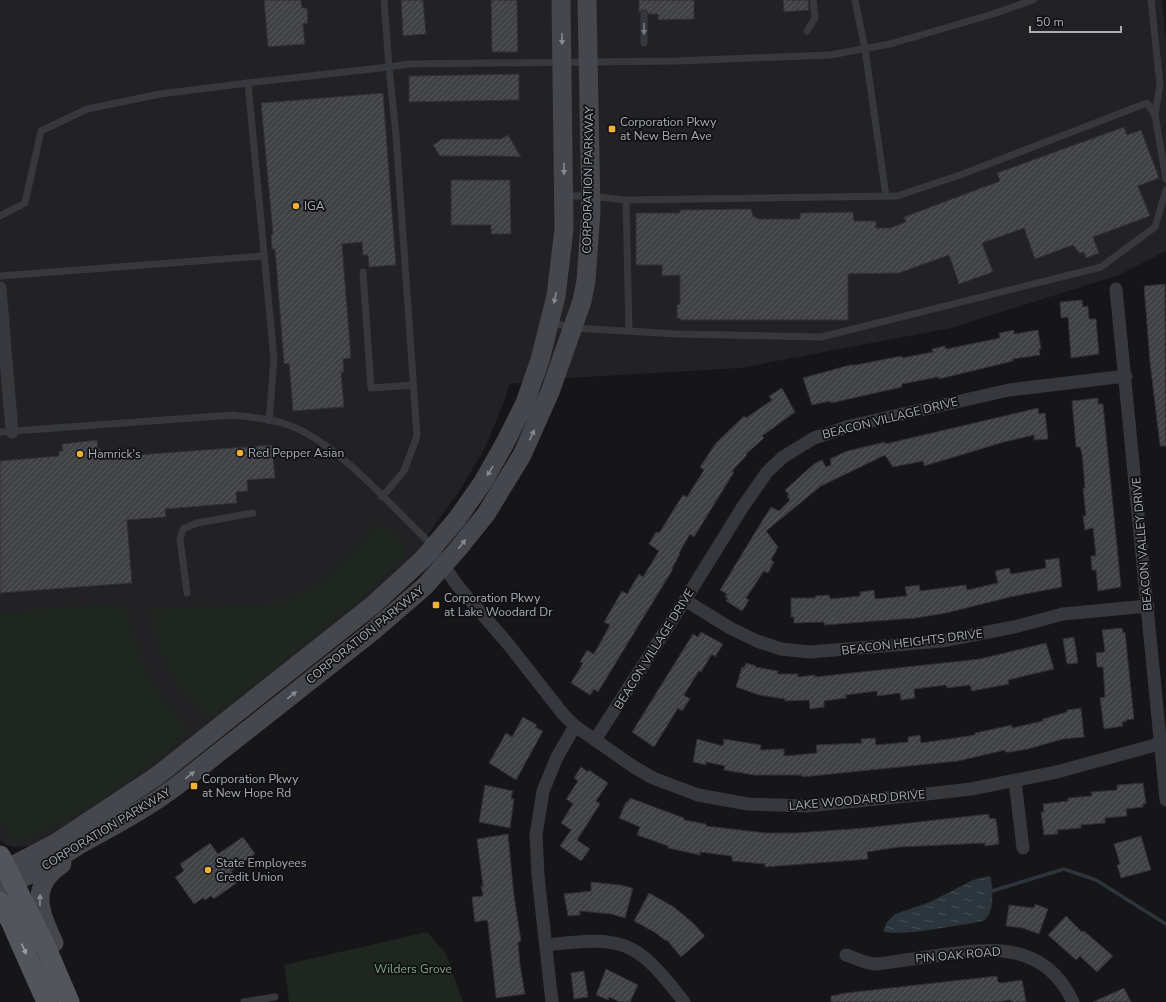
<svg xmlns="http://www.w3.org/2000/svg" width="1166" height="1002" viewBox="0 0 1166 1002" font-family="'Nunito Sans',sans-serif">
  <defs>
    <pattern id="water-ripples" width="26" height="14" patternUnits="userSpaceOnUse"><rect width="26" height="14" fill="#2c353c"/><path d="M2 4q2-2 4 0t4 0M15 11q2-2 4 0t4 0" fill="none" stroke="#485056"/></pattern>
    <pattern id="building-hatch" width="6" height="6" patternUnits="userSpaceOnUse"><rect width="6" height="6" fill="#404145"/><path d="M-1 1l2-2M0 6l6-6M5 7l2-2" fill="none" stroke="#595a5e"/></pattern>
  </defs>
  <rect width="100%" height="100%" fill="#161618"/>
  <!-- built -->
  <path fill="#222225" d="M 0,0 L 1162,0 L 1166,42 L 1166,251 L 1119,275 L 951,328 L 740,368 L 568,378 L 509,384 L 505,399 L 485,448 L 458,493 L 436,523 L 412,560 L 357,610 L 126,789 L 41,841 L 28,846 L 16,847 L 6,845 L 0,839 Z"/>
  <!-- green -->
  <g fill="#1e261f">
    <path d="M 377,525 C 394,532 402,538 406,556 L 355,603 L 220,712 L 208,716 C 188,697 168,677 159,650 C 154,637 154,623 151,610 L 282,602 L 316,587 L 346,559 Z"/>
    <path d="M 118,603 L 128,612 L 141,661 L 157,692 L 186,727 L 179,743 L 97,803 L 26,840 L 12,839 L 0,822 L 0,613 Z"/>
    <path d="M 427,932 L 446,954 L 463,1002 L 289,1002 L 284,965 Z"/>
  </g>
  <!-- water -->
  <path fill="url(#water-ripples)" d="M 989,876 L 991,878 C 992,892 996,912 983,921 C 967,924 894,938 883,931 L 887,922 L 895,914 L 930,902 L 973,880 Z"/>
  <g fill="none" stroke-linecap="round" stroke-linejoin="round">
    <!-- stream -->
    <path stroke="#2c353c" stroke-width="3.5" d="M 992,891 L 1064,869 L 1096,880 L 1166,924"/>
  </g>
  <!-- building -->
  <g fill="url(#building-hatch)" stroke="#303034">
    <path d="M 264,0 L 301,0 L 302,8 L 307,8 L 308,23 L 303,24 L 305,44 L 268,47 Z"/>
    <path d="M 401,0 L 423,0 L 426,34 L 403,36 Z"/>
    <path d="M 491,0 L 517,0 L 518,52 L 492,52 Z"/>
    <path d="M 639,0 L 694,0 L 694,19 L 658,20 L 658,14 L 649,14 L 646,10 L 642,10 L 639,13 Z"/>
    <path d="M 783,0 L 808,0 L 809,10 L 784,12 Z"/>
    <path d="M 519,74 L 519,100 L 409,102 L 409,76 Z"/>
    <path d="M 383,93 L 396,265 L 369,267 L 368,255 L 363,255 L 362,242 L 342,244 L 351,358 L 343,359 L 344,372 L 341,372 L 344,407 L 293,411 L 289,363 L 284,364 L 275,249 L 272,249 L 271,235 L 273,234 L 261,103 Z"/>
    <path d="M 1124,127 L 1127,135 L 1141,130 L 1159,178 L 1138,186 L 1150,216 L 1093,237 L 1099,253 L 1086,258 L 1084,252 L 1079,253 L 1073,245 L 1035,259 L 1024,228 L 982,243 L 993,272 L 959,284 L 949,255 L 899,273 L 848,274 L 848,320 L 680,320 L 680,318 L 677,318 L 677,305 L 680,304 L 680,275 L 662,276 L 662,265 L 636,265 L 636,213 L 680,213 L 680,210 L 751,209 L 753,216 L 759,219 L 800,219 L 800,213 L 853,212 L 854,221 L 876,221 L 876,228 L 890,228 L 906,222 L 904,217 L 1000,181 L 997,173 Z"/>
    <path d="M 508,135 L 521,157 L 501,156 L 440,156 L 433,145 L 442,139 L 501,139 Z"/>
    <path d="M 451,180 L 510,180 L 511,234 L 491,234 L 491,225 L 451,225 Z"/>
    <path d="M 1165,284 L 1166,446 L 1160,446 L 1150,362 L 1144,286 Z"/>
    <path d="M 1082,300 L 1083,307 L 1088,306 L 1089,319 L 1096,319 L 1099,354 L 1071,358 L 1068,317 L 1061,318 L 1060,302 Z"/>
    <path d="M 1014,330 L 1014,334 L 1038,330 L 1041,349 L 1039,349 L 1040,355 L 1013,359 L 1013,361 L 939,379 L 938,377 L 902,384 L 902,387 L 831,403 L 830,401 L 812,405 L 803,378 L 850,365 L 856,365 L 901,356 L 902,358 L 933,352 L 932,349 L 945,346 L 946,349 L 1000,338 L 999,333 Z"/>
    <path d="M 782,388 L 795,412 L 762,436 L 764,438 L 746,454 L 747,455 L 732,471 L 734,472 L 694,537 L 690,534 L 679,553 L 680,554 L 672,568 L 673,569 L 598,692 L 594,689 L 590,695 L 571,683 L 583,663 L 580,662 L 587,650 L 594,654 L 610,625 L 604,622 L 622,591 L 627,594 L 639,574 L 643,577 L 659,551 L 649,544 L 656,532 L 659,533 L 683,495 L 687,497 L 704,470 L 700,467 L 716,443 L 744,416 L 746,418 L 772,400 L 769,396 Z"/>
    <path d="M 1098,398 L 1098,404 L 1103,404 L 1121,587 L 1098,591 L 1096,570 L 1092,570 L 1091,556 L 1096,556 L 1093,528 L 1085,530 L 1083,516 L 1086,516 L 1083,488 L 1085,488 L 1082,454 L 1080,447 L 1076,447 L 1072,401 Z"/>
    <path d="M 1038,408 L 1039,414 L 1045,413 L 1048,439 L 1034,440 L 1034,435 L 1004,442 L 924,466 L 923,461 L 893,467 L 885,455 L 821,486 L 766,531 L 778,547 L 771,560 L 774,562 L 768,573 L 764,571 L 746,598 L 749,600 L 742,611 L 726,601 L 728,598 L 725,597 L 727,594 L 720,590 L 759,526 L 771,507 L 779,511 L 790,500 L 787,496 L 789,495 L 785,490 L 814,464 L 822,460 L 826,467 L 831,465 L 830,459 L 847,451 L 885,442 L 885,444 Z"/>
    <path d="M 97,440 L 98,449 L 101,449 L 101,452 L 122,451 L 122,456 L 272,445 L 275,478 L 247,480 L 248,491 L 236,492 L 237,503 L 165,509 L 166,517 L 127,520 L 132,583 L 0,593 L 0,461 L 59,456 L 59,451 L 63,451 L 62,444 Z"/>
    <path d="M 1059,558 L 1062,587 L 1010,597 L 946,613 L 916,618 L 824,625 L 824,622 L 794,623 L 794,617 L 791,617 L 791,598 L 815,598 L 815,596 L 829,595 L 830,599 L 860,596 L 860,592 L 874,590 L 875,599 L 907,596 L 905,587 L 919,585 L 920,591 L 966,585 L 967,590 L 998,583 L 995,571 L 1009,568 L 1011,574 L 1046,568 L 1045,560 Z"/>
    <path d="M 1122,628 L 1123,633 L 1125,632 L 1134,719 L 1126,720 L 1126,722 L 1122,722 L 1123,726 L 1104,729 L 1100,698 L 1105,697 L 1103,667 L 1097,667 L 1096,653 L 1105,652 L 1102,630 Z"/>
    <path d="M 701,632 L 723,644 L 715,657 L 712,654 L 701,672 L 699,671 L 684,695 L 690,699 L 682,711 L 678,708 L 654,747 L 632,732 L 693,634 L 698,637 Z"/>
    <path d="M 1074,637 L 1078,663 L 1067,664 L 1063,639 Z"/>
    <path d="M 1046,643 L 1054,669 L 1008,680 L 1009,684 L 972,691 L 970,685 L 947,688 L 946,685 L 914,689 L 915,698 L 901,700 L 900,693 L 877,696 L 877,691 L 846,695 L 846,698 L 824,701 L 824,707 L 810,709 L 809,700 L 785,701 L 785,699 L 759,695 L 736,687 L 742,667 L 744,668 L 746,663 L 756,666 L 755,667 L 778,671 L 777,674 L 798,674 L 798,677 L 815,675 L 815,677 L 980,659 Z"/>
    <path d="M 1081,708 L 1084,737 L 1063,739 L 1028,749 L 1010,752 L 1005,752 L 1005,750 L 958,761 L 802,777 L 802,775 L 754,775 L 724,770 L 725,766 L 706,762 L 706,765 L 693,762 L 697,739 L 723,746 L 724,739 L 761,745 L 760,750 L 784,749 L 784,756 L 817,753 L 816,745 L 862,743 L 861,739 L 875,738 L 876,745 L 908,742 L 908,737 L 920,735 L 921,743 L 975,735 L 975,733 L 989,730 L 1012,725 L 1012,728 L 1043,721 L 1043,719 L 1067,712 L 1067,710 Z"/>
    <path d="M 523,717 L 537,725 L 535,727 L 543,731 L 516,780 L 489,763 L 506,733 L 512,737 Z"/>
    <path d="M 581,767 L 588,772 L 589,770 L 608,783 L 596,801 L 600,804 L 577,840 L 590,849 L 581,861 L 560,846 L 571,830 L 561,823 L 573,804 L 566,799 L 578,781 L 574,778 Z"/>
    <path d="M 1143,783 L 1146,804 L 1143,804 L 1143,807 L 1126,809 L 1127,816 L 1105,818 L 1105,823 L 1081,825 L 1081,828 L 1057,830 L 1058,834 L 1044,835 L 1041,812 L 1044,812 L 1043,804 L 1068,801 L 1068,798 L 1092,796 L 1091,792 L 1117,790 L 1117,785 Z"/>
    <path d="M 485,785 L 513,791 L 511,798 L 514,799 L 510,828 L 479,822 Z"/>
    <path d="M 630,798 L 684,818 L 684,820 L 706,824 L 706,826 L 766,833 L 796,833 L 865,828 L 989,814 L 989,818 L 996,819 L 999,844 L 985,846 L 985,843 L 899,847 L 867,852 L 868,859 L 765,867 L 765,864 L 732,861 L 732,856 L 700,852 L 700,855 L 668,848 L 668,846 L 637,835 L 640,827 L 619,818 L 626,802 L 628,802 Z"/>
    <path d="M 508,834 L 514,896 L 521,941 L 518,942 L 520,965 L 525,994 L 496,998 L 488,924 L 487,920 L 475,922 L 472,897 L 483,896 L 481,886 L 483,886 L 477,839 Z"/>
    <path d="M 1141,836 L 1151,870 L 1121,878 L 1117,865 L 1120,864 L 1114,844 Z"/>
    <path d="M 243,837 L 255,854 L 231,871 L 238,882 L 214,899 L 211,896 L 205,900 L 203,898 L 194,904 L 175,877 L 184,871 L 180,864 L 210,843 L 218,854 Z"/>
    <path d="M 591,882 L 620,885 L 633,888 L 625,918 L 611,914 L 580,911 L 580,915 L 568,916 L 564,894 L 591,891 Z"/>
    <path d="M 649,893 L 674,907 L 693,923 L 705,936 L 681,957 L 667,940 L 666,941 L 656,933 L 634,921 Z"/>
    <path d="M 1035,904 L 1048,909 L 1039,934 L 1023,928 L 1006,926 L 1009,905 L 1034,908 Z"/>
    <path d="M 1066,916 L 1082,932 L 1084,931 L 1113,956 L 1097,972 L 1080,956 L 1076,960 L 1048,935 Z"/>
    <path d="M 606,969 L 638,985 L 630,1002 L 620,1002 L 609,997 L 608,1000 L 596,995 Z"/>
    <path d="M 584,971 L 588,997 L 574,999 L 571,973 Z"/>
    <path d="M 997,976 L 998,982 L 1001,983 L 1022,980 L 1026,1002 L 1011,1002 L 1011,1000 L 996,1002 L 831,1002 L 831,996 L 846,993 Z"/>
    <path d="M 1124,988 L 1131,1002 L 1093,1002 Z"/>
  </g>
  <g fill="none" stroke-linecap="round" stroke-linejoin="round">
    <!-- service -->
    <g stroke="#37383d" stroke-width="7">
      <path d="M 855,0 L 865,49 L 886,196"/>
      <path d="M 1151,0 L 1160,85 L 1155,115"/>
      <path d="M 644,14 L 644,43"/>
      <path d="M 807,31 L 815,18 L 813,0"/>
      <path d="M 248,83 L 389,67 L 384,0"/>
      <path d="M 564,196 L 590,196 L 626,200 L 629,331"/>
      <path d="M 626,200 L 897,196 L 960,175 L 1147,103 L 1155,115 L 1166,179"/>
      <path d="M 0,216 L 25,203 L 41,131 L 87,109 L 160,94 L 248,83 L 274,359 L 269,421"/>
      <path d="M 363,272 L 371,388 L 413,385"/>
      <path d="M 0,276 L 263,256"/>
      <path d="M 550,322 L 573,328 L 678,334 L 821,337 L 1101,267 L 1155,227 L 1166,190"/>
      <path d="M 0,432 L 233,415 C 252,417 273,419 291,426 C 339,445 387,502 425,538 L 431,548"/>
      <path d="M 382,497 L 404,471 L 417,436 L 396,135 L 389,67 L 409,64 L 677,61 L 830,55 L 890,44 L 993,14 L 1033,0"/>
      <path d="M 187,593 L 180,539 L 183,529 L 197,523 L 253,513"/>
      <path d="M 244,1002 L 275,997"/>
    </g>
    <!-- minor -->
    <g stroke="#37383d" stroke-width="13">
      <path d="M 0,288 L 12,432"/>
      <path d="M 1116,289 L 1166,800"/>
      <path d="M 432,548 L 457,585 L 508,644 L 563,714 L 575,726 L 634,767 L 653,778 L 698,795 L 748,804 L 806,806 L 927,794 L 971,789 L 1057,772 L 1166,742"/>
      <path d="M 685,600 L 730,628 L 757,641 L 781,649 L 810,652 L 942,641 L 1014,627 L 1063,614 L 1148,606"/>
      <path d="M 595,740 L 685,600 L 742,508 L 767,472 L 783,457 L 814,438 L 850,426 L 1009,390 L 1126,376"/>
      <path d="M 1015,781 L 1023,848"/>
      <path d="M 546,945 C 625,936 635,939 684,1002"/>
      <path d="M 846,955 C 855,958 865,963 875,964 C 884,964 896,961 905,960 C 970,953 1039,929 1073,1002"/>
      <path d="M 552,1002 L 538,876 L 536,835 L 543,791 L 557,757 L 575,726"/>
    </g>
    <!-- secondary -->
    <g stroke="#45474d" stroke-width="19">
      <path d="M 0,876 L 6,869 L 56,843 L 157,776 L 373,605 L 423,559 L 457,519 L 483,482 L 505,443 L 525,403 L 540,360 L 556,296 L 564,229 L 561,0"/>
      <path d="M 0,884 C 28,880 55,860 79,845 C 113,826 148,808 179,784 L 373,631 L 425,586 L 457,550 L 486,514 L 522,455 L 550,392 L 582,301 L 586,281 L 591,211 L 587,0"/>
      <path d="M 54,943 C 40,913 28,886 62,864"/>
    </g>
    <!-- primary -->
    <g stroke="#53555c" stroke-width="21">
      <path d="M 0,856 L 46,948 L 69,1002"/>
      <path d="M 0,902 L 11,921 L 47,1002"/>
    </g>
  </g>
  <!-- one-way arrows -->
  <defs><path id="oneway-solid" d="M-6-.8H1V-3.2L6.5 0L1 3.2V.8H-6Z"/></defs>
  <use fill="#757881" href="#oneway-solid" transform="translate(644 29) rotate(90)"/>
  <g fill="#858993">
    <use href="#oneway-solid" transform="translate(562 39) rotate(89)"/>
    <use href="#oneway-solid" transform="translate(564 169) rotate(89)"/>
    <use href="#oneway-solid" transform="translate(555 298) rotate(102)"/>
    <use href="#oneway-solid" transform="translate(532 435) rotate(-65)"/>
    <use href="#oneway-solid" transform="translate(490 471) rotate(121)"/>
    <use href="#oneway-solid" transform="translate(462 544) rotate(-51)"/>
    <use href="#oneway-solid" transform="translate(292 695) rotate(-39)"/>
    <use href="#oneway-solid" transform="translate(190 775) rotate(-39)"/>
    <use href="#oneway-solid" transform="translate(40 900) rotate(-89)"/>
  </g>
  <use fill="#979ba6" href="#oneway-solid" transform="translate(24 949) rotate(65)"/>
  <!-- markers -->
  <g fill="#f2b134" stroke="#111113" stroke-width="1.5">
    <rect x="608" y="125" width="8" height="8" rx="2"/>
    <circle cx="296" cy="206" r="4"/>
    <circle cx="240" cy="453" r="4"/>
    <circle cx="80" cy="454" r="4"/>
    <rect x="432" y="601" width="8" height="8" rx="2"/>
    <rect x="190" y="782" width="8" height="8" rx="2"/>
    <circle cx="208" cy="870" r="4"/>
  </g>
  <g text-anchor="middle" stroke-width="3.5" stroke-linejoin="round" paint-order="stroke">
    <!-- poi labels -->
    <g font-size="12" fill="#a8adb8" stroke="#111113" text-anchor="start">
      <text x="620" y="126">Corporation Pkwy<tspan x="620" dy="14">at New Bern Ave</tspan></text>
      <text x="304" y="210">IGA</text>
      <text x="248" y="457">Red Pepper Asian</text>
      <text x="88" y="458">Hamrick's</text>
      <text x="444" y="602">Corporation Pkwy<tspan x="444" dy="14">at Lake Woodard Dr</tspan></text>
      <text x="202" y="783">Corporation Pkwy<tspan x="202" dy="14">at New Hope Rd</tspan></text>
      <text x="216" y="867">State Employees<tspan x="216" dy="14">Credit Union</tspan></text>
    </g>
    <!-- street labels -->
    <g font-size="12" fill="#a8adb8" stroke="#111113">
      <text transform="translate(588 180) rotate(-89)" y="4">CORPORATION PARKWAY</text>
      <text transform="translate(890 418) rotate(-14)" y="4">BEACON VILLAGE DRIVE</text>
      <text transform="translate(1142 544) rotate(-95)" y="4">BEACON VALLEY DRIVE</text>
      <text transform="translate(365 635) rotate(-39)" y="4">CORPORATION PARKWAY</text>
      <text transform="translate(912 642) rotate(-7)" y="4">BEACON HEIGHTS DRIVE</text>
      <text transform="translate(654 649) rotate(-58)" y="4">BEACON VILLAGE DRIVE</text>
      <text transform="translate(857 800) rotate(-5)" y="4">LAKE WOODARD DRIVE</text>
      <text transform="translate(106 829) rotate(-31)" y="4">CORPORATION PARKWAY</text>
      <text transform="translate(958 955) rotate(-5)" y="4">PIN OAK ROAD</text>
    </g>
    <!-- park labels -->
    <g font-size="12" fill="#7fa381" stroke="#111113">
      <text x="413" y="973">Wilders Grove</text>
    </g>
  </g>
  <!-- scale -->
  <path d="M1030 26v6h91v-6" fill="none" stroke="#a8adb8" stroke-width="2"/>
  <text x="1036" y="26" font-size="12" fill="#a8adb8" stroke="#111113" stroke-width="3" paint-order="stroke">50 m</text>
</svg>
